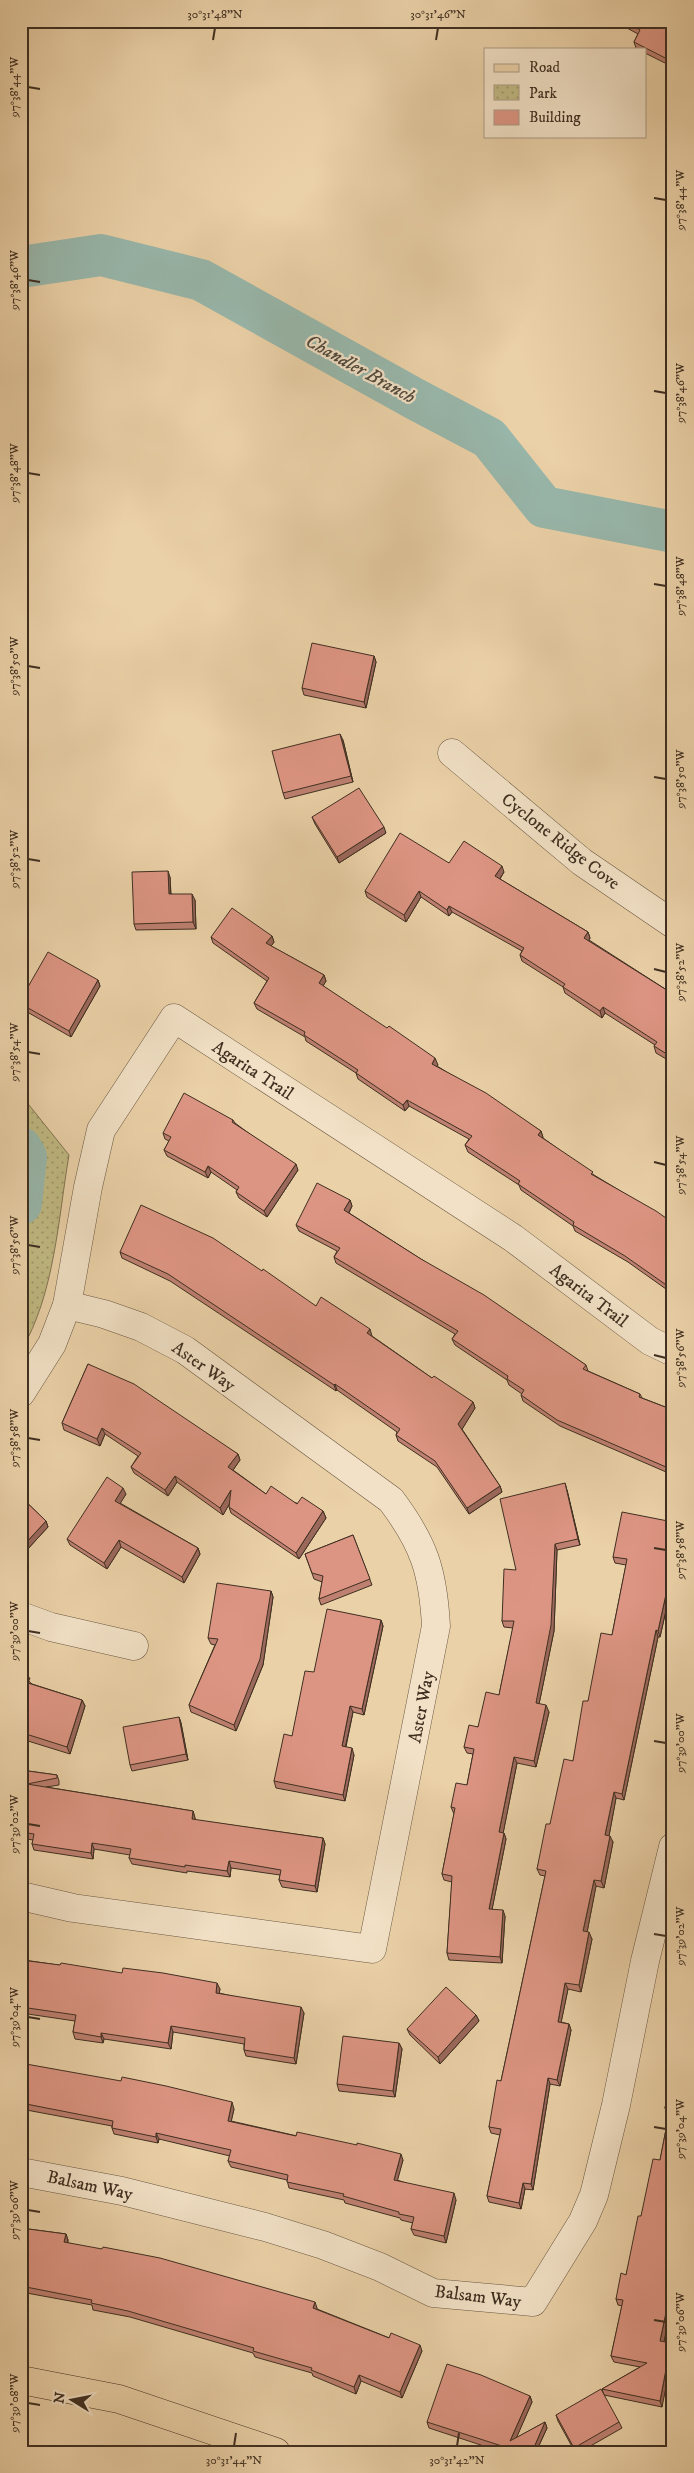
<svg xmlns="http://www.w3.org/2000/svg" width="694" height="2473" viewBox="0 0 694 2473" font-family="'IM FELL DW Pica',serif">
  <defs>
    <pattern id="park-dots" width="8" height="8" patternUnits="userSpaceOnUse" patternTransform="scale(1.25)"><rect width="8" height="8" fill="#c0b982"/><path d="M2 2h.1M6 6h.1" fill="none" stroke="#9d976a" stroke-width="1.8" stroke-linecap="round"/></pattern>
  </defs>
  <rect width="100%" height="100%" fill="#ebd1a8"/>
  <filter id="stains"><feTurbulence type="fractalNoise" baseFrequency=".004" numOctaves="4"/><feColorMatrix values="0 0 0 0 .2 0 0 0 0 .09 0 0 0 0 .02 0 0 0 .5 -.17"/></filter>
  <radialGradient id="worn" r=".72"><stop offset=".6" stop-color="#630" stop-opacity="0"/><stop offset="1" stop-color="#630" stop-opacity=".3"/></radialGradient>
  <!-- park -->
  <path fill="url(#park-dots)" stroke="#807452" d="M 21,1095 L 69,1155 C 58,1219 55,1293 21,1351 Z"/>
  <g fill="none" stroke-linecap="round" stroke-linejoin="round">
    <!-- river -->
    <g stroke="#98b7ab" stroke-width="42">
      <path d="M 21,267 L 101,255 L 201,280 L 415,399 L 489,438 L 544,507 L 673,532"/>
      <path d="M 21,1148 L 26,1157 L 21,1204"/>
    </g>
    <defs>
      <g id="minor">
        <path d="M 452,753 L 582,862 L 673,924"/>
        <path d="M 21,1393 L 52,1344 L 67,1305 L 88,1187 L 101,1130 L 174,1018 L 513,1238 L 650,1341 L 673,1352"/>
        <path d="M 21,1616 L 51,1627 L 134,1646"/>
        <path d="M 21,1896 L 73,1908 L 372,1949 L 436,1626 C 433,1571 424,1544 391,1500 L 185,1350 L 141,1327 L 104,1314 L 67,1305"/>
        <path d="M 21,2172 L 122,2191 L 265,2227 L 323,2245 L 380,2267 L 433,2293 L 533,2302 L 583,2221 L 594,2195 L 616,2105 L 645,1961 L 673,1847"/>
      </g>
      <path id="major" d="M 21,2380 L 119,2399 L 276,2452"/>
    </defs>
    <!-- minor casing -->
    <use href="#minor" stroke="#6a5843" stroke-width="29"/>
    <!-- major casing -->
    <use href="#major" stroke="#3f2f21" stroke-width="29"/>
    <!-- minor -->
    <use href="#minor" stroke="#f2e1c6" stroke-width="28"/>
    <!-- major -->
    <use href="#major" stroke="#ebd1a8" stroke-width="28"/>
  </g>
  <!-- wall -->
  <g fill="#be8071" stroke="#3f2f21">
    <path d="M 614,21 L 673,21 L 673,67 L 645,53 L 645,49 L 638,49 L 636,48 L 634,42 L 638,34 Z"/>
    <path d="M 374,656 L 376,662 L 366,708 L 304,695 L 302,688 Z"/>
    <path d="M 343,740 L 353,782 L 285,799 L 283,793 Z"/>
    <path d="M 312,817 L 386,833 L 339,863 L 315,824 Z"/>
    <path d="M 449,863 L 504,872 L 500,879 L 588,932 L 590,938 L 589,940 L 673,994 L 673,1063 L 656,1053 L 654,1046 L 655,1045 L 605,1013 L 602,1018 L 565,993 L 563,987 L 522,961 L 520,955 L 522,951 L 452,912 L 449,916 L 421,897 L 406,922 L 367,897 L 365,891 Z"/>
    <path d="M 170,877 L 171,894 L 195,900 L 196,929 L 136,930 L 134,924 Z"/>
    <path d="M 272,936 L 274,942 L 271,946 L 324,975 L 326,981 L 323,986 L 438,1065 L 437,1066 L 541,1131 L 543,1138 L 594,1175 L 673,1223 L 673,1294 L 628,1262 L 575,1231 L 573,1226 L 521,1190 L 519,1185 L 468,1152 L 465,1145 L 469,1139 L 409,1106 L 405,1111 L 358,1079 L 356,1073 L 306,1041 L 305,1037 L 257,1009 L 254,1003 L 267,981 L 213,943 L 211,937 Z"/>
    <path d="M 98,980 L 100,986 L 71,1037 L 22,1009 L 21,999 Z"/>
    <path d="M 233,1120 L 235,1123 L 298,1170 L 267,1217 L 239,1198 L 236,1192 L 237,1190 L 211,1172 L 208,1178 L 167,1156 L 164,1150 L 169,1141 L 165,1139 L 163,1133 Z"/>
    <path d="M 350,1200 L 352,1206 L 349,1213 L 586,1365 L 588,1371 L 640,1394 L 642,1398 L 673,1410 L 673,1475 L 560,1426 L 523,1401 L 521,1395 L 522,1394 L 509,1385 L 507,1380 L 455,1345 L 452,1339 L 455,1334 L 336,1263 L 334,1257 L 337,1251 L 299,1231 L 296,1225 Z"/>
    <path d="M 120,1252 L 316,1306 L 372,1336 L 432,1378 L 473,1402 L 475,1408 L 462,1429 L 500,1486 L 502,1492 L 469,1514 L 437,1467 L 398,1441 L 396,1435 L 397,1432 L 337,1390 L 336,1391 L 170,1281 L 122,1258 Z"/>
    <path d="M 88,1364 L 238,1454 L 240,1460 L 233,1470 L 266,1494 L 323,1511 L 326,1518 L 299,1559 L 231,1513 L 229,1507 L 229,1504 L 223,1515 L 177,1482 L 168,1496 L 134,1473 L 131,1467 L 138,1456 L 105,1434 L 100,1446 L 64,1430 L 62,1423 Z"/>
    <path d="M 567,1490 L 580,1545 L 557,1550 L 554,1631 L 539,1704 L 549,1712 L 536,1767 L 517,1763 L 503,1833 L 504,1833 L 506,1839 L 492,1909 L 505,1916 L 502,1963 L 449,1960 L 447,1953 L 452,1882 L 444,1880 L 442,1874 L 454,1814 L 451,1807 L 467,1785 L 473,1754 L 467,1753 L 464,1747 L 499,1695 L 513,1628 L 504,1627 L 502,1621 L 516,1570 Z"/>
    <path d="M 126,1494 L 120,1503 L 198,1548 L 200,1554 L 184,1583 L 121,1547 L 107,1569 L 70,1545 L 67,1539 Z"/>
    <path d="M 21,1497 L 46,1521 L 48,1527 L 25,1552 L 21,1548 Z"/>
    <path d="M 673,1522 L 673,1579 L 660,1637 L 658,1637 L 624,1800 L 616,1798 L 609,1836 L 613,1842 L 604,1888 L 596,1886 L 587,1932 L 592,1939 L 581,1992 L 568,1989 L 561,2022 L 569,2024 L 571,2030 L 560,2086 L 550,2084 L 533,2190 L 525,2189 L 521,2209 L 489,2202 L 487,2196 L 500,2135 L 491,2133 L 489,2127 L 501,2081 L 545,1876 L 540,1875 L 537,1869 L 550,1824 L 573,1761 L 588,1701 L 612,1635 L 626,1565 L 615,1563 L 613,1557 Z"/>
    <path d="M 353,1535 L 372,1585 L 321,1605 L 319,1599 L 322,1582 L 314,1579 L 305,1554 Z"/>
    <path d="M 271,1591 L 273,1597 L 263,1665 L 236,1731 L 191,1712 L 189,1705 L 215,1645 L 211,1644 L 208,1638 Z"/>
    <path d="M 381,1620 L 383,1626 L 364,1715 L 353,1712 L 346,1747 L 354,1755 L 345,1801 L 276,1788 L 274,1781 L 292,1736 L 314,1672 Z"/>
    <path d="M 21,1674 L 32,1684 L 82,1700 L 85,1706 L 70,1754 L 28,1741 L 26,1734 L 27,1726 L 21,1723 Z"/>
    <path d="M 179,1717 L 181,1723 L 188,1760 L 132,1771 L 130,1765 Z"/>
    <path d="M 21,1770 L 57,1775 L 59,1781 L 59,1785 L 46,1787 L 193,1811 L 195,1818 L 195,1820 L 323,1838 L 325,1844 L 317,1892 L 282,1887 L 279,1880 L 280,1875 L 231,1868 L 230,1877 L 187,1871 L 187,1873 L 132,1864 L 129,1858 L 130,1855 L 94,1849 L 93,1859 L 34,1850 L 32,1844 L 33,1840 L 21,1838 Z"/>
    <path d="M 21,1951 L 22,1951 L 24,1958 L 24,1960 L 220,1989 L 219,1993 L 304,2013 L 296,2064 L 246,2056 L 244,2050 L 244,2044 L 173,2032 L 171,2049 L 104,2039 L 103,2043 L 75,2039 L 73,2032 L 75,2021 L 21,2013 Z"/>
    <path d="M 476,2015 L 479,2021 L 440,2064 L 410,2035 L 407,2029 Z"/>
    <path d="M 399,2043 L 402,2049 L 395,2097 L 339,2091 L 337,2084 Z"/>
    <path d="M 673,2068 L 664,2341 L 662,2407 L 604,2395 L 602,2389 L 640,2367 L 614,2362 L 611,2356 L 622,2306 L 618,2305 L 616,2299 L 626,2275 L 641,2216 L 660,2160 L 669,2114 L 667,2114 L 665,2108 Z"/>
    <path d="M 21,2076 L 234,2109 L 231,2121 L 403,2160 L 397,2180 L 456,2200 L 446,2243 L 414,2235 L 411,2229 L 413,2223 L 401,2220 L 400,2218 L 345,2203 L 344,2200 L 289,2188 L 287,2180 L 231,2167 L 228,2161 L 230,2156 L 159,2139 L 158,2143 L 114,2134 L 112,2128 L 112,2126 L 21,2109 Z"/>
    <path d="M 21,2228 L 66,2234 L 68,2240 L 68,2243 L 317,2308 L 317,2309 L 422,2351 L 402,2398 L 361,2381 L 356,2394 L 313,2376 L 312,2373 L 255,2357 L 253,2353 L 130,2317 L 93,2310 L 92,2305 L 21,2292 Z"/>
    <path d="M 530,2396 L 532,2402 L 516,2438 L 545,2422 L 547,2428 L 536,2452 L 492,2452 L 496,2450 L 429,2428 L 427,2422 Z"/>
    <path d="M 556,2415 L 619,2422 L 622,2428 L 580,2452 L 575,2452 L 558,2421 Z"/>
  </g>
  <!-- shaded-wall -->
  <g fill="#9b685c" stroke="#3f2f21">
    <path d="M 374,656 L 376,662 L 366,708 L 364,702 Z"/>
    <path d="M 340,734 L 343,740 L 353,782 L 351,776 Z"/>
    <path d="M 384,827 L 386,833 L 339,863 L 337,857 Z"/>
    <path d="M 502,866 L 504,872 L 497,883 L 495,876 Z"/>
    <path d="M 168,871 L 170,877 L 171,901 L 169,894 Z"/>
    <path d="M 419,891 L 421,897 L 406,922 L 404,915 Z"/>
    <path d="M 192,894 L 195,900 L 196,929 L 193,922 Z"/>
    <path d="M 449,906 L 452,912 L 449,916 L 447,910 Z"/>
    <path d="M 588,932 L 590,938 L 587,944 L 584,938 Z"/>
    <path d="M 272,936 L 274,942 L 269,949 L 266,943 Z"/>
    <path d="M 324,975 L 326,981 L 321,989 L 319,983 Z"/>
    <path d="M 98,980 L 100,986 L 71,1037 L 69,1031 Z"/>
    <path d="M 603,1007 L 605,1013 L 602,1018 L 600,1011 Z"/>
    <path d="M 435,1058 L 438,1065 L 434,1070 L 432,1064 Z"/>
    <path d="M 407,1100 L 409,1106 L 405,1111 L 403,1105 Z"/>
    <path d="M 541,1131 L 543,1137 L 541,1141 L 538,1135 Z"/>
    <path d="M 296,1164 L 298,1170 L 267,1217 L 264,1211 Z"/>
    <path d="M 208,1166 L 211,1172 L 208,1178 L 205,1172 Z"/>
    <path d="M 350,1200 L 352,1206 L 347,1216 L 344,1210 Z"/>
    <path d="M 370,1329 L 372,1336 L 370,1339 L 367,1333 Z"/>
    <path d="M 335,1384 L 337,1390 L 336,1391 L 334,1385 Z"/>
    <path d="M 473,1402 L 475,1408 L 461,1431 L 458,1424 Z"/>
    <path d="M 102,1428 L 105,1434 L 100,1446 L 97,1439 Z"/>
    <path d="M 238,1454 L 240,1460 L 231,1473 L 228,1467 Z"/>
    <path d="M 175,1476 L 177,1482 L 168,1496 L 165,1490 Z"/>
    <path d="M 565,1483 L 567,1490 L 580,1545 L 578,1539 Z"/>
    <path d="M 500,1486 L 502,1492 L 469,1514 L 467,1508 Z"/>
    <path d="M 123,1488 L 126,1494 L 118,1507 L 115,1501 Z"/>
    <path d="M 231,1490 L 234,1496 L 223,1515 L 220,1508 Z"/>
    <path d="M 323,1511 L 326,1518 L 299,1559 L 296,1553 Z"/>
    <path d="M 46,1521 L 48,1527 L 25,1552 L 23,1546 Z"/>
    <path d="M 119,1540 L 121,1547 L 107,1569 L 104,1563 Z"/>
    <path d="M 555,1544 L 557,1550 L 554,1631 L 538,1709 L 536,1703 Z"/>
    <path d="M 198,1548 L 200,1554 L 184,1583 L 182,1577 Z"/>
    <path d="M 673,1562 L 673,1579 L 660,1637 L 658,1631 Z"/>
    <path d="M 271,1591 L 273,1597 L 263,1665 L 236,1731 L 234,1725 Z"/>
    <path d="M 381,1620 L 383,1626 L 364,1715 L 362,1709 Z"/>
    <path d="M 656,1630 L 658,1637 L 624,1800 L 622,1794 Z"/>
    <path d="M 82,1700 L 85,1706 L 70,1754 L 67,1747 Z"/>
    <path d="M 546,1705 L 549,1712 L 536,1767 L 534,1761 Z"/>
    <path d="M 350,1706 L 353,1712 L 344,1753 L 342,1746 Z"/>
    <path d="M 179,1717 L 181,1723 L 188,1760 L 186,1754 Z"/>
    <path d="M 352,1748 L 354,1755 L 345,1801 L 343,1795 Z"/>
    <path d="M 514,1757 L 517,1763 L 502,1839 L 499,1832 Z"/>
    <path d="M 614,1792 L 616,1798 L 608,1841 L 605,1835 Z"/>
    <path d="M 193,1811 L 195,1818 L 194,1826 L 192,1819 Z"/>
    <path d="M 504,1833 L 506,1839 L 491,1915 L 489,1909 Z"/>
    <path d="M 610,1836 L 613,1842 L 604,1888 L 601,1881 Z"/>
    <path d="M 323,1838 L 325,1844 L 317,1892 L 315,1886 Z"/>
    <path d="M 92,1843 L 94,1849 L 93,1859 L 91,1853 Z"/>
    <path d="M 229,1861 L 231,1868 L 230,1877 L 227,1871 Z"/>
    <path d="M 594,1880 L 596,1886 L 586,1938 L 583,1931 Z"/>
    <path d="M 503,1910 L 505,1916 L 502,1963 L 500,1957 Z"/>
    <path d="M 589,1932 L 592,1939 L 581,1992 L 579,1985 Z"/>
    <path d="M 22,1951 L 24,1958 L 23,1966 L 21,1959 Z"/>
    <path d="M 217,1983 L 220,1989 L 218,1999 L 216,1993 Z"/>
    <path d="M 565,1983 L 568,1989 L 560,2028 L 558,2022 Z"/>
    <path d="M 301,2007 L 304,2013 L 296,2064 L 294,2058 Z"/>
    <path d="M 476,2015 L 479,2021 L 440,2064 L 438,2057 Z"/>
    <path d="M 569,2024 L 571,2030 L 560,2086 L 557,2080 Z"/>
    <path d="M 171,2026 L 173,2032 L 171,2049 L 168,2043 Z"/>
    <path d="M 101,2033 L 104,2039 L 103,2043 L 101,2037 Z"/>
    <path d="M 399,2043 L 402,2049 L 395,2097 L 393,2091 Z"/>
    <path d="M 548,2078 L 550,2084 L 533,2190 L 531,2184 Z"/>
    <path d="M 232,2102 L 234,2109 L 230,2127 L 228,2121 Z"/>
    <path d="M 156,2133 L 159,2139 L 158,2143 L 156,2137 Z"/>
    <path d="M 401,2154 L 403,2160 L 396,2186 L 394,2180 Z"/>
    <path d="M 523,2183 L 525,2189 L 521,2209 L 519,2203 Z"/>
    <path d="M 454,2193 L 456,2200 L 446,2243 L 444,2236 Z"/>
    <path d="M 66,2234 L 68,2240 L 66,2248 L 64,2242 Z"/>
    <path d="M 673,2279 L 673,2296 L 663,2347 L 660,2341 Z"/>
    <path d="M 315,2302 L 317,2308 L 316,2314 L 313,2308 Z"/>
    <path d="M 671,2343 L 673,2347 L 673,2353 L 662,2407 L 660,2401 Z"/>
    <path d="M 420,2345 L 422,2351 L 402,2398 L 400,2392 Z"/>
    <path d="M 359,2375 L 361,2381 L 356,2394 L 354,2387 Z"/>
    <path d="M 530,2396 L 532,2402 L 512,2448 L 510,2441 Z"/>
    <path d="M 545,2422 L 547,2428 L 536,2452 L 532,2452 Z"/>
  </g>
  <!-- building -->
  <g fill="#dd9583" stroke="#3f2f21">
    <path d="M 624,21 L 673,21 L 673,62 L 634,42 L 640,30 Z"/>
    <path d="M 312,643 L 374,656 L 364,702 L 302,688 Z"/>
    <path d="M 340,734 L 351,776 L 283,793 L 272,751 Z"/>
    <path d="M 359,788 L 384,827 L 337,857 L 312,817 Z"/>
    <path d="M 400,833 L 449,863 L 464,841 L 502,866 L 495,876 L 588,932 L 584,938 L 673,994 L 673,1058 L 654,1046 L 657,1042 L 603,1007 L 600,1011 L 563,987 L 565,984 L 520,955 L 524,948 L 449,906 L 447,910 L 419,891 L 404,915 L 365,891 Z"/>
    <path d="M 168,871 L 169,894 L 192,894 L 193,922 L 134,924 L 132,872 Z"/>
    <path d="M 232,908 L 272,936 L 266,943 L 324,975 L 319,983 L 387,1028 L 389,1026 L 435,1058 L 432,1064 L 486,1093 L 541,1131 L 538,1135 L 593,1172 L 591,1174 L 656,1211 L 673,1223 L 673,1287 L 672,1289 L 625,1256 L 573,1225 L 574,1222 L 518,1184 L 520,1181 L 465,1145 L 472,1136 L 407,1100 L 403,1105 L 356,1073 L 358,1070 L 304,1035 L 305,1032 L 254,1003 L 269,978 L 211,937 Z"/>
    <path d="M 48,952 L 98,980 L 69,1031 L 21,1004 L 21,999 Z"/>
    <path d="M 184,1093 L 233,1120 L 232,1122 L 296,1164 L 264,1211 L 236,1192 L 239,1187 L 208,1166 L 205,1172 L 164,1150 L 171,1137 L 163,1133 Z"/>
    <path d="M 317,1183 L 350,1200 L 344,1210 L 421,1259 L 484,1295 L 586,1365 L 583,1369 L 640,1394 L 639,1397 L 673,1410 L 673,1470 L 557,1420 L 521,1395 L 524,1390 L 507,1379 L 508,1376 L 452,1339 L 458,1331 L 334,1257 L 340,1248 L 296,1225 Z"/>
    <path d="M 141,1205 L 213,1238 L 262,1271 L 263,1269 L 316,1306 L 321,1297 L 370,1329 L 367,1333 L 432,1378 L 434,1376 L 473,1402 L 458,1424 L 500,1486 L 467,1508 L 435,1461 L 396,1435 L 400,1429 L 335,1384 L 334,1385 L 168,1274 L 120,1252 Z"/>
    <path d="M 88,1364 L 134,1384 L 238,1454 L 228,1467 L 266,1494 L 271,1486 L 297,1504 L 302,1497 L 323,1511 L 296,1553 L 229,1507 L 231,1490 L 220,1508 L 175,1476 L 165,1490 L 131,1467 L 141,1453 L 102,1428 L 97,1439 L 62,1423 Z"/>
    <path d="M 107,1477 L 123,1488 L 115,1501 L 198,1548 L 182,1577 L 119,1540 L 104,1563 L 67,1539 Z"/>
    <path d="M 565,1483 L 578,1539 L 555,1544 L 551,1625 L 536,1703 L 546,1705 L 534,1761 L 514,1757 L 499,1832 L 504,1833 L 489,1909 L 503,1910 L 500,1957 L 447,1953 L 452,1876 L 442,1874 L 455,1808 L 451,1807 L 456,1783 L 467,1785 L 474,1749 L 464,1747 L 469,1725 L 478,1727 L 486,1692 L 499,1695 L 514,1621 L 502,1621 L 504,1569 L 516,1570 L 500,1499 Z"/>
    <path d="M 21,1497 L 46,1521 L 23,1546 L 21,1544 Z"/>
    <path d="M 622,1512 L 673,1522 L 673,1562 L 658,1631 L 656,1630 L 622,1794 L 614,1792 L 605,1835 L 610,1836 L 601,1881 L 594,1880 L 583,1931 L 589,1932 L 579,1985 L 565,1983 L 558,2022 L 569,2024 L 557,2080 L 548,2078 L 531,2184 L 523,2183 L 519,2203 L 487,2196 L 501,2129 L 489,2127 L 497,2080 L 501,2081 L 546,1871 L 537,1869 L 546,1824 L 550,1824 L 564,1759 L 573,1761 L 583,1701 L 588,1701 L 601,1633 L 612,1635 L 627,1559 L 613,1557 Z"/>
    <path d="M 353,1535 L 370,1579 L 319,1599 L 323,1576 L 312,1573 L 305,1554 Z"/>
    <path d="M 217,1583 L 271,1591 L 260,1659 L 234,1725 L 189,1705 L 218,1639 L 208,1638 Z"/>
    <path d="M 327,1609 L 381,1620 L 362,1709 L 350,1706 L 342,1746 L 352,1748 L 343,1795 L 274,1781 L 284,1734 L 292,1736 L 305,1671 L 314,1672 Z"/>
    <path d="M 21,1674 L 30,1678 L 28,1683 L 82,1700 L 67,1747 L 26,1734 L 28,1721 L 21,1718 Z"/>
    <path d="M 179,1717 L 186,1754 L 130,1765 L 123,1727 Z"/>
    <path d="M 21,1770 L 57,1775 L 57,1778 L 27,1784 L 193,1811 L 192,1819 L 323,1838 L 315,1886 L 279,1880 L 281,1870 L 229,1861 L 227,1871 L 185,1865 L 185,1867 L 129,1858 L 131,1849 L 92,1843 L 91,1853 L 32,1844 L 34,1834 L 21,1832 Z"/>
    <path d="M 21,1960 L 60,1965 L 61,1963 L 122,1973 L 123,1968 L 163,1973 L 217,1983 L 216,1993 L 301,2007 L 294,2058 L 244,2050 L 245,2038 L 171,2026 L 168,2043 L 101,2033 L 101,2037 L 73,2032 L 76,2015 L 21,2007 Z"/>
    <path d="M 446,1987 L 476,2015 L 438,2057 L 407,2029 Z"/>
    <path d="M 343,2036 L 399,2043 L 393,2091 L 337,2084 Z"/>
    <path d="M 26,2064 L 121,2081 L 122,2077 L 166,2086 L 232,2102 L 228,2121 L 296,2136 L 297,2132 L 357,2145 L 357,2143 L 401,2154 L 394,2180 L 454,2193 L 444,2236 L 411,2229 L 414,2217 L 399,2214 L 399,2212 L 343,2196 L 344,2194 L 287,2182 L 288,2175 L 228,2161 L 231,2150 L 156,2133 L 156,2137 L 112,2128 L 113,2121 L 21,2103 L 21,2076 L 24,2076 Z"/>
    <path d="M 673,2068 L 673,2279 L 660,2341 L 671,2343 L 660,2401 L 602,2389 L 647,2363 L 611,2356 L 623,2300 L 616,2299 L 621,2273 L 626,2275 L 638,2216 L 641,2216 L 653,2159 L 660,2160 L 670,2109 L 665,2108 Z"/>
    <path d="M 21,2228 L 66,2234 L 64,2242 L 102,2249 L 103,2247 L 160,2258 L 315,2302 L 313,2308 L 389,2338 L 391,2333 L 420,2345 L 400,2392 L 359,2375 L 354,2387 L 311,2370 L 312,2368 L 253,2351 L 254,2348 L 128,2311 L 91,2303 L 92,2300 L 21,2286 Z"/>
    <path d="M 447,2364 L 481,2375 L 530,2396 L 510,2441 L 545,2422 L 532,2452 L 492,2452 L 502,2446 L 427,2422 Z"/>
    <path d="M 601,2389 L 619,2422 L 574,2448 L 556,2415 Z"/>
  </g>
  <!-- ticks -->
  <path fill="none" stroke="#3f2f21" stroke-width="2" d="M 213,40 L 215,28M 436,40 L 438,28M 28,87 L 40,89M 654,198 L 666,200M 28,280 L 40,282M 654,391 L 666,393M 28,473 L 40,475M 654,584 L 666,586M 28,666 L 40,668M 654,777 L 666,779M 28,859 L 40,861M 654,969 L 666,972M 28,1052 L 40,1054M 654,1162 L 666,1165M 28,1245 L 40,1247M 654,1355 L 666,1358M 28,1438 L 40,1440M 654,1548 L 666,1550M 28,1631 L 40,1633M 654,1741 L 666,1743M 28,1824 L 40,1826M 654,1934 L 666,1936M 28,2017 L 40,2019M 654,2127 L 666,2129M 28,2210 L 40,2212M 654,2320 L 666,2322M 28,2403 L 40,2405M 234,2446 L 236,2433M 457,2446 L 459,2433"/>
  <g text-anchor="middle" stroke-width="4.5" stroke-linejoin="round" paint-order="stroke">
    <!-- street labels -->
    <g font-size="18" fill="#3f2f21" stroke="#f2e1c6">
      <text transform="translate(561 841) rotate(38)" y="6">Cyclone Ridge Cove</text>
      <text transform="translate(253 1070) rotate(33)" y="6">Agarita Trail</text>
      <text transform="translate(589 1295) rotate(37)" y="6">Agarita Trail</text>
      <text transform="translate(204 1366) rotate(35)" y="6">Aster Way</text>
      <text transform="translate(421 1707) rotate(-79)" y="6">Aster Way</text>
      <text transform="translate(90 2185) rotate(12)" y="6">Balsam Way</text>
      <text transform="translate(478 2296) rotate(7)" y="6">Balsam Way</text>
    </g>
    <!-- water labels -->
    <g font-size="19" font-style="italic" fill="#514a3d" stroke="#f2e1c6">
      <text transform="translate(361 368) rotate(29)" y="7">Chandler Branch</text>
    </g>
  </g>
  <!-- margin -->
  <rect width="694" height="2473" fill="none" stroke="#ebd1a8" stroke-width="55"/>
  <!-- legend -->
  <rect x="484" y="48" width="162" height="90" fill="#f2e1c6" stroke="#aa9a84"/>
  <rect x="494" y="64" width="25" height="8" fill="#ebd1a8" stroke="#aa9a84"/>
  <text x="529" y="72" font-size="15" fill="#3f2f21">Road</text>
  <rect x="494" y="85" width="25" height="15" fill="url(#park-dots)" stroke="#aa9a84"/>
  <text x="529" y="98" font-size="15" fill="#3f2f21">Park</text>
  <rect x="494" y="110" width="25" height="15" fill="#dd9583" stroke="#aa9a84"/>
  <text x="529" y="122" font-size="15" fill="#3f2f21">Building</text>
  <!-- north arrow -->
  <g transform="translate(72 2400) rotate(280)" stroke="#f2e1c6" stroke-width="4" paint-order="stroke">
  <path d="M0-4L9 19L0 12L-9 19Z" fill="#3f2f21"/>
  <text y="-8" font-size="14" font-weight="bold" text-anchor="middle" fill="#3f2f21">N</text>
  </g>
  <rect x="28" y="28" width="638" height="2418" fill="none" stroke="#3f2f21" stroke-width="2"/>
  <g font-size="12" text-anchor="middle" fill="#3f2f21">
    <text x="215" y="18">30°31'48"N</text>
    <text x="438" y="18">30°31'46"N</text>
    <text transform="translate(14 87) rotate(-90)" y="4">97°38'44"W</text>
    <text transform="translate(680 200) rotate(-90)" y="4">97°38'44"W</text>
    <text transform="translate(14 280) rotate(-90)" y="4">97°38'46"W</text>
    <text transform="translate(680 393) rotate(-90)" y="4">97°38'46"W</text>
    <text transform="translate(14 473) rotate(-90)" y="4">97°38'48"W</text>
    <text transform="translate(680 586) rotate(-90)" y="4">97°38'48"W</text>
    <text transform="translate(14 666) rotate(-90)" y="4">97°38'50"W</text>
    <text transform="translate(680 779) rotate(-90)" y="4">97°38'50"W</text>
    <text transform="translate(14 859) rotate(-90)" y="4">97°38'52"W</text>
    <text transform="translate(680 972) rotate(-90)" y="4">97°38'52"W</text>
    <text transform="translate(14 1052) rotate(-90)" y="4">97°38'54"W</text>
    <text transform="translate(680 1165) rotate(-90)" y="4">97°38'54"W</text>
    <text transform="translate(14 1245) rotate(-90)" y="4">97°38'56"W</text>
    <text transform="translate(680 1358) rotate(-90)" y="4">97°38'56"W</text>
    <text transform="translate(14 1438) rotate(-90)" y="4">97°38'58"W</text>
    <text transform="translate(680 1550) rotate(-90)" y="4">97°38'58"W</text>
    <text transform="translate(14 1631) rotate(-90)" y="4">97°39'00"W</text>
    <text transform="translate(680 1743) rotate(-90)" y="4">97°39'00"W</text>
    <text transform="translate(14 1824) rotate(-90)" y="4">97°39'02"W</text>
    <text transform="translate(680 1936) rotate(-90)" y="4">97°39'02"W</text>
    <text transform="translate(14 2017) rotate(-90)" y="4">97°39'04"W</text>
    <text transform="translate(680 2129) rotate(-90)" y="4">97°39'04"W</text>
    <text transform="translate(14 2210) rotate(-90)" y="4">97°39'06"W</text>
    <text transform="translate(680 2322) rotate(-90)" y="4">97°39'06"W</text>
    <text transform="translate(14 2403) rotate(-90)" y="4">97°39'08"W</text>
    <text x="234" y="2464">30°31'44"N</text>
    <text x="457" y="2464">30°31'42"N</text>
  </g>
  <rect width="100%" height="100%" filter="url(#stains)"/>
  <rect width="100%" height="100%" fill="url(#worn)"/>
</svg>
